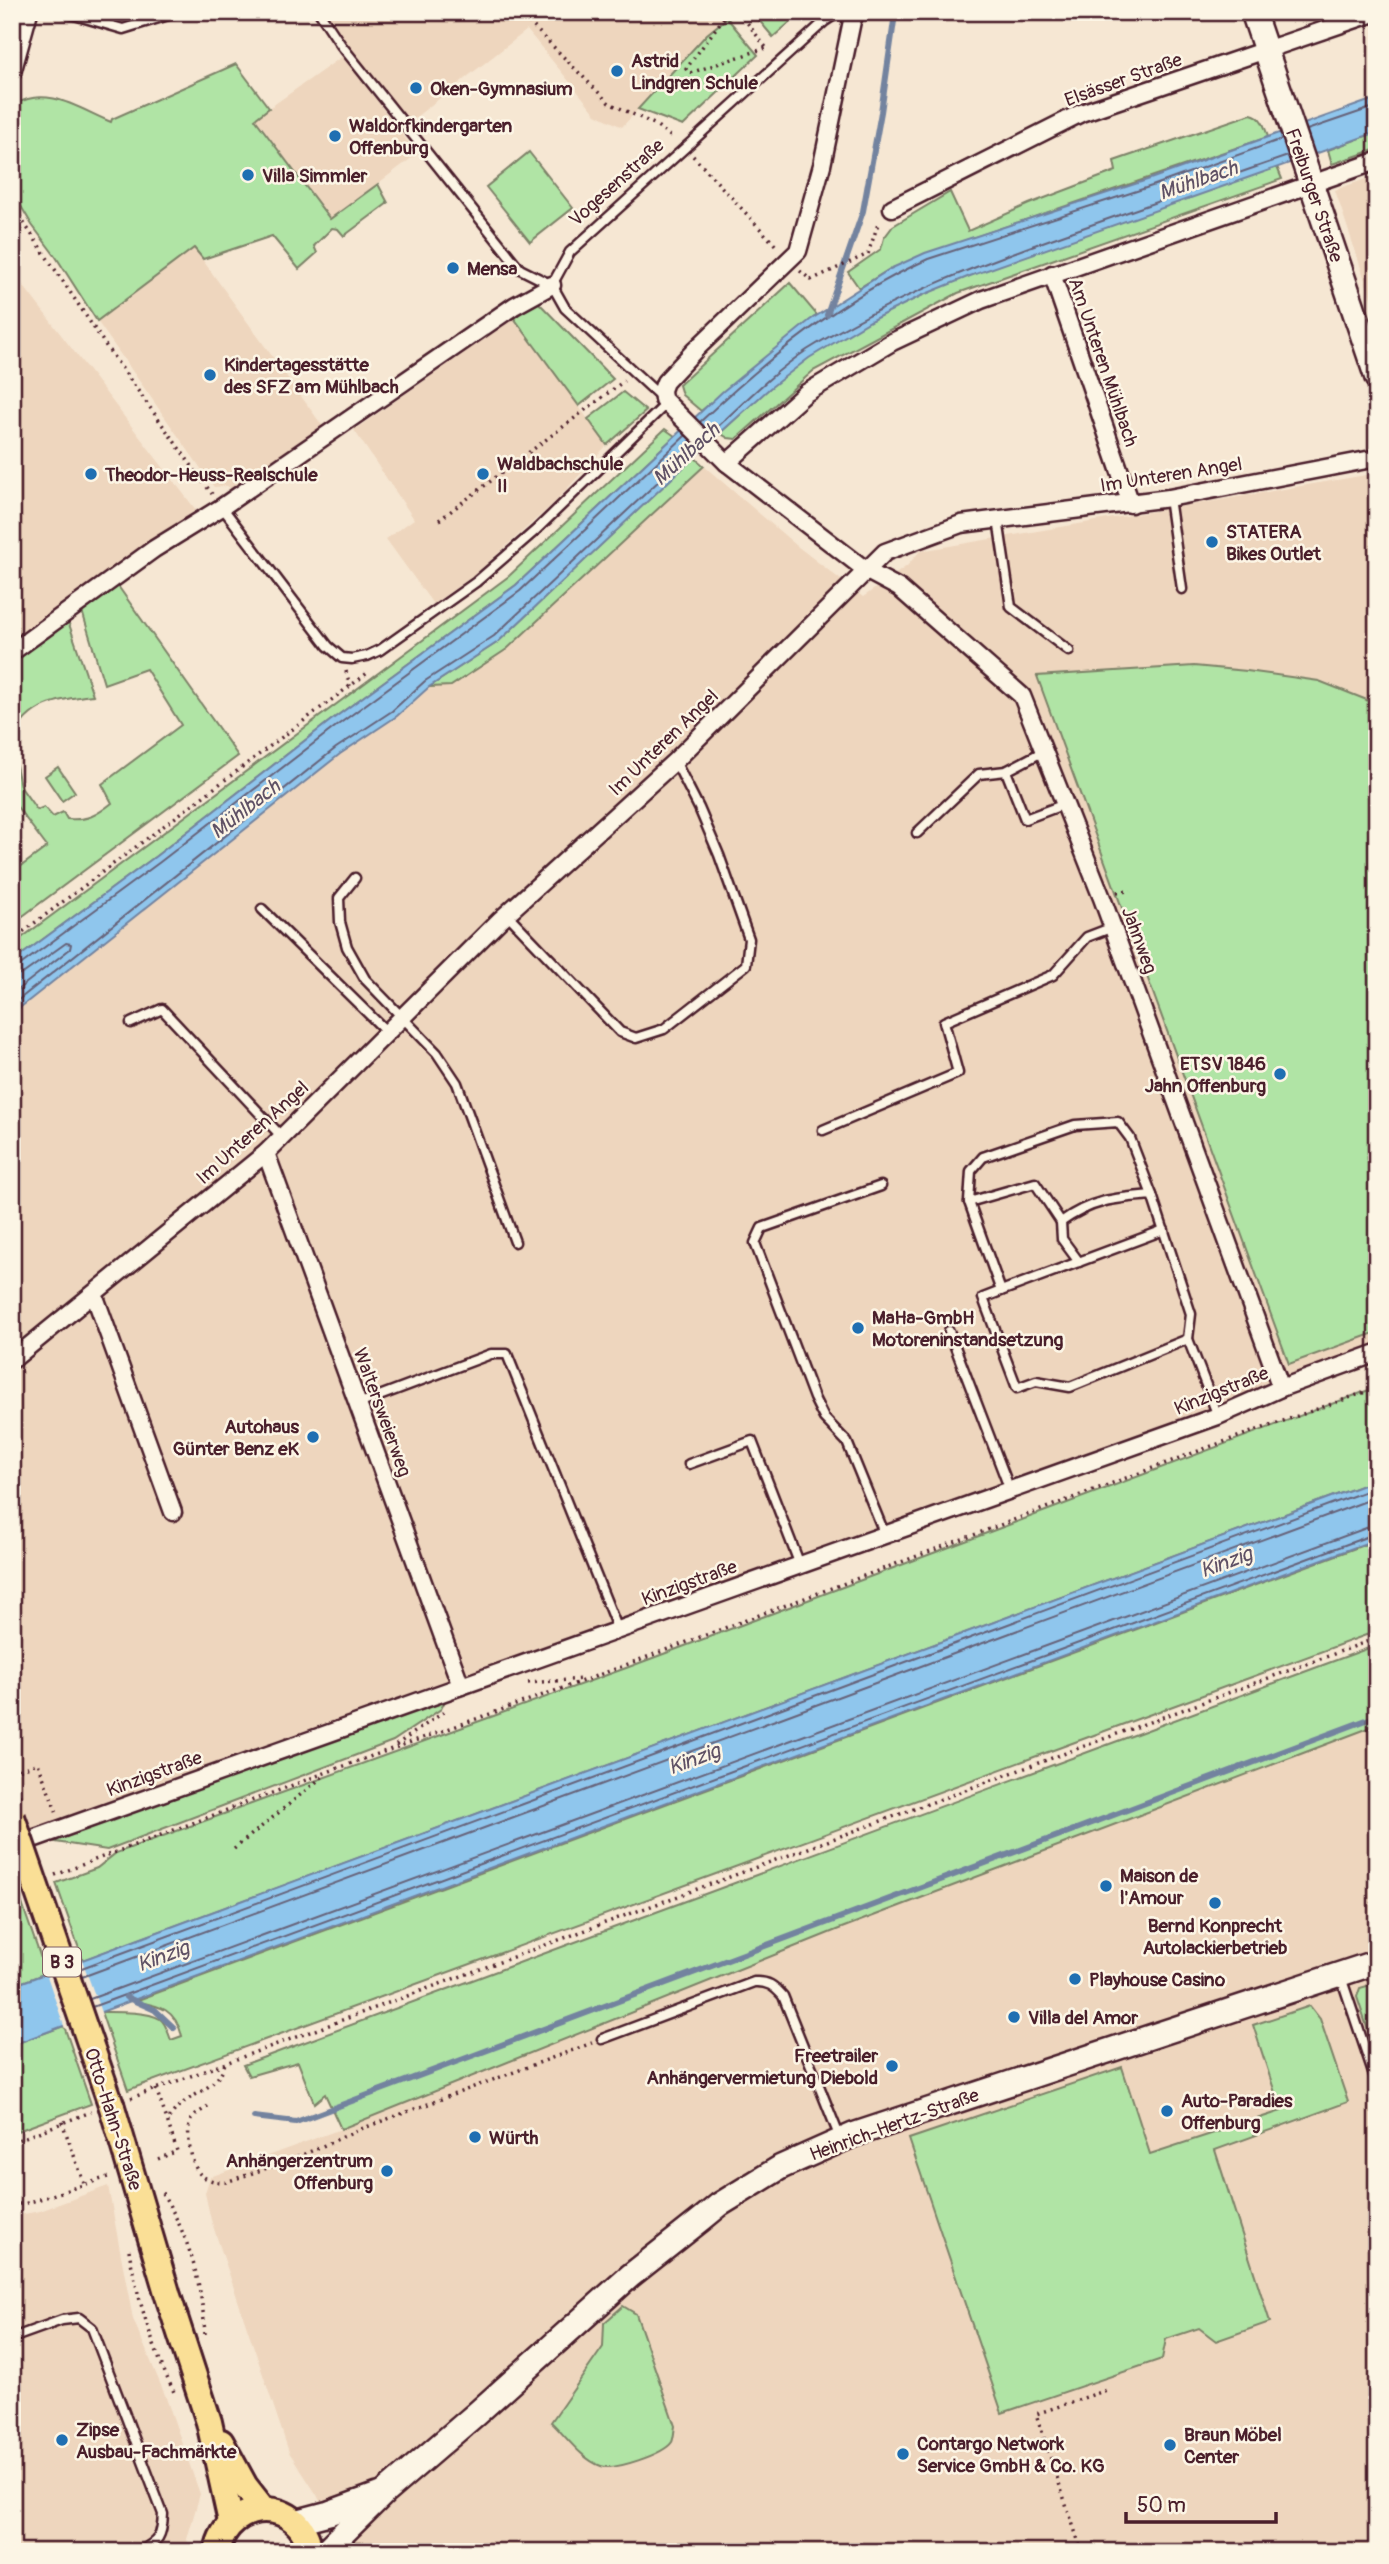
<svg xmlns="http://www.w3.org/2000/svg" width="1389" height="2564" viewBox="0 0 1389 2564" font-family="Pangolin,sans-serif">
  <rect width="100%" height="100%" fill="#f6e7d3"/>
  <filter id="ink" filterUnits="userSpaceOnUse"><feTurbulence type="fractalNoise" baseFrequency=".0143" numOctaves="2"/><feDisplacementMap in="SourceGraphic" scale="14" xChannelSelector="R" yChannelSelector="G"/><feConvolveMatrix kernelMatrix="1 2 1 2 8 2 1 2 1" color-interpolation-filters="sRGB"/></filter>
  <g filter="url(#ink)">
    <!-- built -->
    <g fill="#eed6be">
      <path d="M 324,12 L 734,12 L 707,34 L 622,127 L 596,114 L 527,30 L 407,124 L 329,24 Z"/>
      <path d="M 343,56 L 417,154 L 328,221 L 255,118 Z"/>
      <path d="M 1377,175 L 1377,316 L 1335,190 Z"/>
      <path d="M 194,248 L 324,428 L 235,491 L 227,486 L 214,487 L 97,321 Z"/>
      <path d="M 12,271 L 196,510 L 12,642 Z"/>
      <path d="M 514,318 L 607,445 L 555,502 L 474,575 L 433,604 L 386,539 L 414,519 L 354,430 Z"/>
      <path d="M 704,466 L 797,546 L 863,597 L 907,566 L 920,551 L 1366,475 L 1377,476 L 1377,1357 L 12,1855 L 12,1014 L 340,754 L 397,716 L 429,687 L 451,686 L 507,649 Z"/>
      <path d="M 1377,1725 L 1377,2552 L 345,2552 L 317,2495 L 289,2452 L 211,2220 L 205,2193 L 210,2177 L 341,2129 L 839,1929 Z"/>
      <path d="M 108,2186 L 133,2319 L 165,2395 L 200,2494 L 187,2539 L 190,2552 L 12,2552 L 12,2214 L 19,2215 L 40,2211 Z"/>
    </g>
    <!-- green -->
    <g fill="#b0e4a5" stroke="#7d8268" stroke-width="2">
      <path d="M 752,12 L 802,12 L 773,37 Z"/>
      <path d="M 727,18 L 758,55 L 683,126 L 638,109 L 707,34 Z"/>
      <path d="M 236,64 L 269,108 L 255,119 L 330,219 L 378,184 L 388,203 L 344,236 L 338,229 L 332,228 L 314,246 L 317,253 L 299,269 L 272,236 L 203,259 L 194,248 L 97,321 L 56,257 L 32,225 L 12,191 L 12,141 L 16,104 C 47,85 81,110 111,122 L 112,119 Z"/>
      <path d="M 1251,114 C 1262,116 1265,127 1268,137 L 972,238 L 890,269 L 859,288 L 848,272 L 881,249 L 884,238 L 893,226 L 950,192 L 968,231 L 1029,204 L 1116,171 L 1114,161 Z"/>
      <path d="M 1377,132 L 1377,149 L 1332,164 L 1328,150 Z"/>
      <path d="M 529,152 L 573,208 L 530,242 L 486,187 Z"/>
      <path d="M 1277,167 L 1282,179 L 958,293 L 813,371 L 736,439 L 728,438 L 720,433 C 749,407 777,379 809,357 C 890,302 984,269 1076,237 C 1143,214 1210,191 1277,167 Z"/>
      <path d="M 790,283 L 817,315 L 701,411 L 682,395 L 679,385 Z"/>
      <path d="M 537,301 L 613,379 L 579,406 L 514,318 Z"/>
      <path d="M 623,392 L 646,411 L 607,445 L 588,419 Z"/>
      <path d="M 665,429 L 675,436 L 516,585 L 330,721 L 156,856 L 12,962 L 12,945 L 509,576 Z"/>
      <path d="M 694,457 L 704,466 L 507,649 L 451,686 L 429,687 L 498,642 Z"/>
      <path d="M 118,586 L 238,756 L 12,924 L 12,873 L 47,847 L 12,800 L 12,745 L 20,786 L 37,810 L 44,807 L 53,817 L 63,812 L 67,819 C 87,821 97,815 112,803 L 102,784 L 181,725 L 146,669 L 104,684 L 82,611 Z"/>
      <path d="M 68,621 L 93,695 C 57,700 30,703 12,738 L 12,662 Z"/>
      <path d="M 1194,666 L 1247,671 L 1319,681 L 1377,704 L 1377,1332 L 1289,1364 L 1037,676 Z"/>
      <path d="M 58,767 L 75,792 L 62,801 L 45,776 Z"/>
      <path d="M 1377,1387 L 1377,1480 L 83,1960 L 56,1883 L 97,1868 L 116,1853 L 626,1668 Z"/>
      <path d="M 1377,1540 L 1377,1631 L 128,2090 L 101,2012 C 116,2012 147,2011 160,2019 C 166,2023 168,2033 171,2040 L 182,2036 C 175,2009 161,2006 135,2001 Z"/>
      <path d="M 1377,1645 L 1377,1725 L 839,1929 L 341,2129 L 325,2094 L 314,2103 L 298,2062 L 249,2076 L 243,2065 Z"/>
      <path d="M 446,1699 L 441,1709 L 393,1741 L 107,1850 L 49,1841 Z"/>
      <path d="M 19,1895 L 46,1973 L 12,1986 L 12,1897 Z"/>
      <path d="M 1377,1983 L 1377,2057 L 1357,1997 L 1360,1988 Z"/>
      <path d="M 1310,2006 L 1320,2019 L 1348,2102 L 1215,2150 L 1270,2322 L 1216,2341 L 1199,2328 L 1166,2339 L 1162,2359 L 1002,2413 L 909,2139 L 1122,2067 L 1150,2154 L 1281,2111 L 1253,2025 Z"/>
      <path d="M 64,2026 L 91,2104 L 12,2133 L 12,2045 Z"/>
      <path d="M 623,2306 L 636,2314 L 675,2426 C 674,2431 674,2438 672,2442 C 664,2454 614,2471 601,2466 C 582,2460 565,2435 551,2422 L 603,2347 L 604,2323 Z"/>
    </g>
    <!-- water -->
    <g fill="#8fc6ed" stroke="#73839f" stroke-width="2">
      <path d="M 1377,98 L 1377,132 L 970,276 L 923,295 L 872,320 L 809,358 L 770,388 L 720,433 L 498,642 L 429,687 L 397,716 L 340,754 L 12,1014 L 12,962 L 156,856 L 330,721 L 516,585 L 722,392 L 810,320 L 890,269 L 925,253 L 1150,179 Z"/>
      <path d="M 1377,1480 L 1377,1539 L 12,2045 L 12,1986 Z"/>
    </g>
    <!-- pier -->
    <path fill="#f6e7d3" d="M 81,1957 L 102,2015 L 65,2029 L 45,1970 Z"/>
    <g fill="none" stroke-linecap="round" stroke-linejoin="round">
      <!-- shore -->
      <g stroke="#666279" stroke-width="2">
        <path d="M 1307,130 L 1377,106"/>
        <path d="M 700,422 C 768,358 842,298 928,259 L 1152,186 L 1282,139"/>
        <path d="M 711,433 C 741,405 772,373 807,350 C 895,295 990,260 1088,226 C 1154,203 1221,179 1288,156"/>
        <path d="M 12,967 L 19,966 L 160,862 L 335,727 L 520,591 L 686,435"/>
        <path d="M 12,976 L 24,973 L 66,943 L 71,944 L 70,949 L 12,994"/>
        <path d="M 12,1005 L 336,748 L 392,711 L 425,681 L 494,636 L 696,446"/>
        <path d="M 79,1969 L 1377,1487"/>
        <path d="M 82,1977 L 1377,1497"/>
        <path d="M 90,1999 L 1377,1524"/>
        <path d="M 92,2007 L 1377,1533"/>
      </g>
      <!-- stream -->
      <g stroke="#73839f" stroke-width="6">
        <path d="M 827,315 L 863,211 L 881,112 L 895,14"/>
        <path d="M 126,1997 L 155,2010 L 174,2028"/>
        <path d="M 254,2117 L 296,2122 L 1377,1716"/>
      </g>
      <defs>
        <g id="lane">
          <path d="M 64,12 L 123,29 L 178,12"/>
          <path d="M 319,12 L 341,45 L 520,269 L 550,284"/>
          <path d="M 661,397 L 565,308 L 552,285 L 570,252 L 825,21 L 839,12"/>
          <path d="M 1169,498 L 1182,589"/>
          <path d="M 222,507 L 328,646 L 342,658 L 352,659 L 367,656 L 380,650 L 476,582 L 536,530 L 667,403"/>
          <path d="M 998,519 L 1011,607 L 1069,651"/>
          <path d="M 1044,751 L 1006,771 L 1025,819 L 1065,804"/>
          <path d="M 917,833 L 979,774 L 1006,771"/>
          <path d="M 355,878 L 339,898 L 340,922 L 347,947 L 365,979 L 437,1053 L 457,1083 L 515,1242"/>
          <path d="M 262,909 L 387,1032"/>
          <path d="M 507,914 L 620,1032 L 636,1038 L 664,1029 L 746,965 L 749,939 L 719,855 L 699,808 L 675,761"/>
          <path d="M 131,1023 L 162,1009 L 282,1137"/>
          <path d="M 823,1130 L 958,1073 L 944,1022 L 1053,975 L 1087,937 L 1113,927"/>
          <path d="M 881,1186 L 762,1228 L 755,1243 L 814,1398 L 824,1418 L 847,1442 L 885,1535"/>
          <path d="M 969,1202 L 971,1171 L 983,1157 L 1075,1125 L 1118,1122 L 1130,1138 L 1152,1195"/>
          <path d="M 1061,1222 L 1062,1239 L 1079,1262"/>
          <path d="M 1164,1230 L 1001,1291 L 969,1202 L 1035,1183 L 1061,1222 C 1092,1200 1114,1198 1152,1195 L 1191,1314 L 1188,1339 L 1218,1416"/>
          <path d="M 1001,1291 L 983,1298 L 1017,1388 L 1036,1381 L 1070,1387 L 1188,1339"/>
          <path d="M 949,1331 L 1010,1490"/>
          <path d="M 358,1404 L 491,1354 L 507,1354 L 618,1630"/>
          <path d="M 689,1464 L 752,1441 L 800,1565"/>
          <path d="M 1341,1977 L 1377,2084"/>
          <path d="M 602,2039 L 754,1982 C 768,1981 774,1986 783,1996 L 840,2138"/>
          <path d="M 12,2338 L 62,2320 L 79,2318 L 92,2328 L 163,2514 C 162,2537 159,2541 139,2552"/>
        </g>
        <g id="street">
          <path d="M 856,12 L 852,21 L 822,165 L 798,251 L 695,350 L 665,382 L 662,390 L 663,399 L 727,463 L 867,571 L 899,588 L 1022,696 L 1102,898 L 1281,1388"/>
          <path d="M 12,73 L 29,12"/>
          <path d="M 892,208 L 1081,113 L 1377,12"/>
          <path d="M 1052,274 L 1131,504"/>
          <path d="M 727,463 L 806,393 L 892,342 L 981,300 L 1377,161"/>
          <path d="M 12,652 L 154,549 L 222,507 L 514,306 L 552,285"/>
          <path d="M 266,1153 L 461,1686"/>
          <path d="M 94,1294 L 173,1512"/>
          <path d="M 12,1360 L 266,1153 L 500,920 L 675,761 L 885,552 L 961,524 L 1169,498 L 1377,458"/>
          <path d="M 13,1846 L 1218,1416 L 1281,1388 L 1377,1353"/>
        </g>
        <g id="secondary">
          <path d="M 1253,12 L 1377,378"/>
          <path d="M 295,2522 L 329,2513 L 378,2495"/>
          <path d="M 324,2552 L 384,2493 L 476,2414 L 630,2276 L 702,2219 L 719,2205 L 781,2167 L 853,2135 L 1377,1962"/>
        </g>
        <g id="primary">
          <path d="M 112,2107 L 168,2296 L 209,2422 L 231,2522"/>
          <path d="M 221,2442 L 245,2486 L 263,2509"/>
          <path d="M 217,2552 C 227,2496 303,2496 310,2552"/>
        </g>
      </defs>
      <!-- lane casing -->
      <use href="#lane" stroke="#4a1f2b" stroke-width="13"/>
      <!-- street casing -->
      <use href="#street" stroke="#4a1f2b" stroke-width="21"/>
      <!-- secondary casing -->
      <use href="#secondary" stroke="#4a1f2b" stroke-width="28"/>
      <!-- primary casing -->
      <use href="#primary" stroke="#4a1f2b" stroke-width="30"/>
      <!-- path -->
      <g stroke="#4a1f2b" stroke-width="3.5" stroke-dasharray="2 5" stroke-linecap="butt">
        <path d="M 519,12 L 609,103 L 656,125 L 674,139"/>
        <path d="M 728,12 L 686,69 L 690,73 L 766,48"/>
        <path d="M 739,12 L 768,50"/>
        <path d="M 693,156 L 778,248"/>
        <path d="M 12,205 L 108,349 L 212,494"/>
        <path d="M 800,271 L 811,280 L 868,254 L 879,221"/>
        <path d="M 439,520 L 624,381"/>
        <path d="M 346,671 L 350,686"/>
        <path d="M 1117,892 L 1131,891"/>
        <path d="M 12,940 L 370,671"/>
        <path d="M 528,1683 L 583,1679"/>
        <path d="M 396,1745 L 444,1712"/>
        <path d="M 12,1771 L 17,1788"/>
        <path d="M 13,1772 L 38,1763 L 57,1814"/>
        <path d="M 234,1849 L 326,1774"/>
        <path d="M 55,1875 L 330,1771 L 588,1679 L 1209,1447 L 1377,1388"/>
        <path d="M 156,2089 L 167,2120"/>
        <path d="M 131,2098 L 1377,1638"/>
        <path d="M 208,2106 C 203,2110 194,2115 191,2120 C 185,2132 191,2165 200,2174 C 206,2180 218,2183 226,2182 L 291,2160 L 361,2129 L 592,2043"/>
        <path d="M 62,2122 L 85,2186"/>
        <path d="M 12,2142 L 91,2112"/>
        <path d="M 158,2159 L 177,2151 L 167,2120 C 171,2116 174,2111 178,2107 C 195,2092 218,2088 225,2063"/>
        <path d="M 162,2193 C 189,2235 202,2284 205,2334"/>
        <path d="M 12,2204 L 24,2204 L 108,2177"/>
        <path d="M 129,2250 C 136,2295 155,2356 176,2396"/>
        <path d="M 1082,2552 L 1036,2414 L 1107,2390"/>
      </g>
      <!-- lane -->
      <use href="#lane" stroke="#fcf5e5" stroke-width="8"/>
      <!-- street -->
      <use href="#street" stroke="#fcf5e5" stroke-width="16"/>
      <!-- secondary -->
      <use href="#secondary" stroke="#fcf5e5" stroke-width="23"/>
      <!-- primary -->
      <use href="#primary" stroke="#fadf96" stroke-width="24"/>
      <defs>
        <path id="primary-bridge" d="M 12,1817 L 112,2107"/>
      </defs>
      <!-- primary-bridge casing -->
      <use href="#primary-bridge" stroke="#4a1f2b" stroke-width="30" stroke-linecap="butt"/>
      <!-- path-bridge -->
      <path stroke="#4a1f2b" stroke-width="3.5" stroke-dasharray="2 5" stroke-linecap="butt" d="M 17,1788 L 20,1797"/>
      <!-- primary-bridge -->
      <use href="#primary-bridge" stroke="#fadf96" stroke-width="24"/>
    </g>
  </g>
  <!-- markers -->
  <g fill="#1f6fb2" stroke="#fcf5e5" stroke-width="2.5">
    <circle cx="617" cy="71" r="7"/>
    <circle cx="416" cy="88" r="7"/>
    <circle cx="335" cy="136" r="7"/>
    <circle cx="248" cy="175" r="7"/>
    <circle cx="453" cy="268" r="7"/>
    <circle cx="210" cy="375" r="7"/>
    <circle cx="91" cy="474" r="7"/>
    <circle cx="483" cy="474" r="7"/>
    <circle cx="1212" cy="542" r="7"/>
    <circle cx="1280" cy="1074" r="7"/>
    <circle cx="858" cy="1328" r="7"/>
    <circle cx="313" cy="1437" r="7"/>
    <circle cx="1106" cy="1886" r="7"/>
    <circle cx="1215" cy="1903" r="7"/>
    <circle cx="1075" cy="1979" r="7"/>
    <circle cx="1014" cy="2017" r="7"/>
    <circle cx="892" cy="2066" r="7"/>
    <circle cx="1167" cy="2111" r="7"/>
    <circle cx="475" cy="2137" r="7"/>
    <circle cx="387" cy="2171" r="7"/>
    <circle cx="62" cy="2440" r="7"/>
    <circle cx="1170" cy="2445" r="7"/>
    <circle cx="903" cy="2454" r="7"/>
  </g>
  <g text-anchor="middle" stroke-width="5" stroke-linejoin="round" paint-order="stroke">
    <!-- shield labels -->
    <rect fill="#fcf5e5" stroke="#7f5f63" stroke-width="2" x="43" y="1947.5" width="38" height="29" rx="5"/>
    <g font-size="18" font-weight="bold" fill="#4a1f2b">
      <text x="62" y="1968">B 3</text>
    </g>
    <!-- poi labels -->
    <g font-size="19" font-weight="bold" fill="#4a1f2b" stroke="#fcf5e5" text-anchor="start">
      <text x="631" y="67">Astrid<tspan x="631" dy="22">Lindgren Schule</tspan></text>
      <text x="430" y="95">Oken-Gymnasium</text>
      <text x="349" y="132">Waldorfkindergarten<tspan x="349" dy="22">Offenburg</tspan></text>
      <text x="262" y="182">Villa Simmler</text>
      <text x="467" y="275">Mensa</text>
      <text x="224" y="371">Kindertagesstätte<tspan x="224" dy="22">des SFZ am Mühlbach</tspan></text>
      <text x="497" y="470">Waldbachschule<tspan x="497" dy="22">II</tspan></text>
      <text x="105" y="481">Theodor-Heuss-Realschule</text>
      <text x="1226" y="538">STATERA<tspan x="1226" dy="22">Bikes Outlet</tspan></text>
      <text x="1266" y="1070" text-anchor="end">ETSV 1846<tspan x="1266" dy="22">Jahn Offenburg</tspan></text>
      <text x="872" y="1324">MaHa-GmbH<tspan x="872" dy="22">Motoreninstandsetzung</tspan></text>
      <text x="299" y="1433" text-anchor="end">Autohaus<tspan x="299" dy="22">Günter Benz eK</tspan></text>
      <text x="1120" y="1882">Maison de<tspan x="1120" dy="22">l'Amour</tspan></text>
      <text x="1215" y="1932" text-anchor="middle">Bernd Konprecht<tspan x="1215" dy="22">Autolackierbetrieb</tspan></text>
      <text x="1089" y="1986">Playhouse Casino</text>
      <text x="1028" y="2024">Villa del Amor</text>
      <text x="878" y="2062" text-anchor="end">Freetrailer<tspan x="878" dy="22">Anhängervermietung Diebold</tspan></text>
      <text x="1181" y="2107">Auto-Paradies<tspan x="1181" dy="22">Offenburg</tspan></text>
      <text x="489" y="2144">Würth</text>
      <text x="373" y="2167" text-anchor="end">Anhängerzentrum<tspan x="373" dy="22">Offenburg</tspan></text>
      <text x="76" y="2436">Zipse<tspan x="76" dy="22">Ausbau-Fachmärkte</tspan></text>
      <text x="1184" y="2441">Braun Möbel<tspan x="1184" dy="22">Center</tspan></text>
      <text x="917" y="2450">Contargo Network<tspan x="917" dy="22">Service GmbH &amp; Co. KG</tspan></text>
    </g>
    <!-- street labels -->
    <g font-size="19" fill="#4a1f2b" stroke="#fcf5e5">
      <text transform="translate(1123 79) rotate(-20)" y="7">Elsässer Straße</text>
      <text transform="translate(616 182) rotate(-42)" y="7">Vogesenstraße</text>
      <text transform="translate(1315 195) rotate(71)" y="7">Freiburger Straße</text>
      <text transform="translate(1104 362) rotate(71)" y="7">Am Unteren Mühlbach</text>
      <text transform="translate(1171 474) rotate(-9)" y="7">Im Unteren Angel</text>
      <text transform="translate(663 742) rotate(-44)" y="7">Im Unteren Angel</text>
      <text transform="translate(1140 940) rotate(70)" y="7">Jahnweg</text>
      <text transform="translate(252 1132) rotate(-42)" y="7">Im Unteren Angel</text>
      <text transform="translate(1221 1390) rotate(-22)" y="7">Kinzigstraße</text>
      <text transform="translate(383 1412) rotate(70)" y="7">Waltersweierweg</text>
      <text transform="translate(689 1582) rotate(-20)" y="7">Kinzigstraße</text>
      <text transform="translate(154 1773) rotate(-20)" y="7">Kinzigstraße</text>
      <text transform="translate(114 2119) rotate(72)" y="7">Otto-Hahn-Straße</text>
      <text transform="translate(894 2124) rotate(-20)" y="7">Heinrich-Hertz-Straße</text>
    </g>
    <!-- water labels -->
    <g font-size="21" font-style="italic" fill="#5f5165" stroke="#fcf5e5">
      <text transform="translate(1198 180) rotate(-19)" y="7">Mühlbach</text>
      <text transform="translate(686 454) rotate(-42)" y="7">Mühlbach</text>
      <text transform="translate(245 809) rotate(-38)" y="7">Mühlbach</text>
      <text transform="translate(1226 1562) rotate(-20)" y="7">Kinzig</text>
      <text transform="translate(694 1759) rotate(-20)" y="7">Kinzig</text>
      <text transform="translate(163 1956) rotate(-20)" y="7">Kinzig</text>
    </g>
  </g>
  <!-- margin -->
  <rect width="1389" height="2564" fill="none" stroke="#fcf5e5" stroke-width="42"/>
  <rect x="21" y="21" width="1347" height="2522" fill="none" stroke="#4a1f2b" stroke-width="2.5" filter="url(#ink)"/>
  <!-- scale -->
  <path d="M1126 2512v10h150v-10" fill="none" stroke="#4a1f2b" stroke-width="3.5"/>
  <text x="1137" y="2512" font-size="21" fill="#4a1f2b" stroke="#fcf5e5" stroke-width="5" paint-order="stroke">50 m</text>
</svg>
